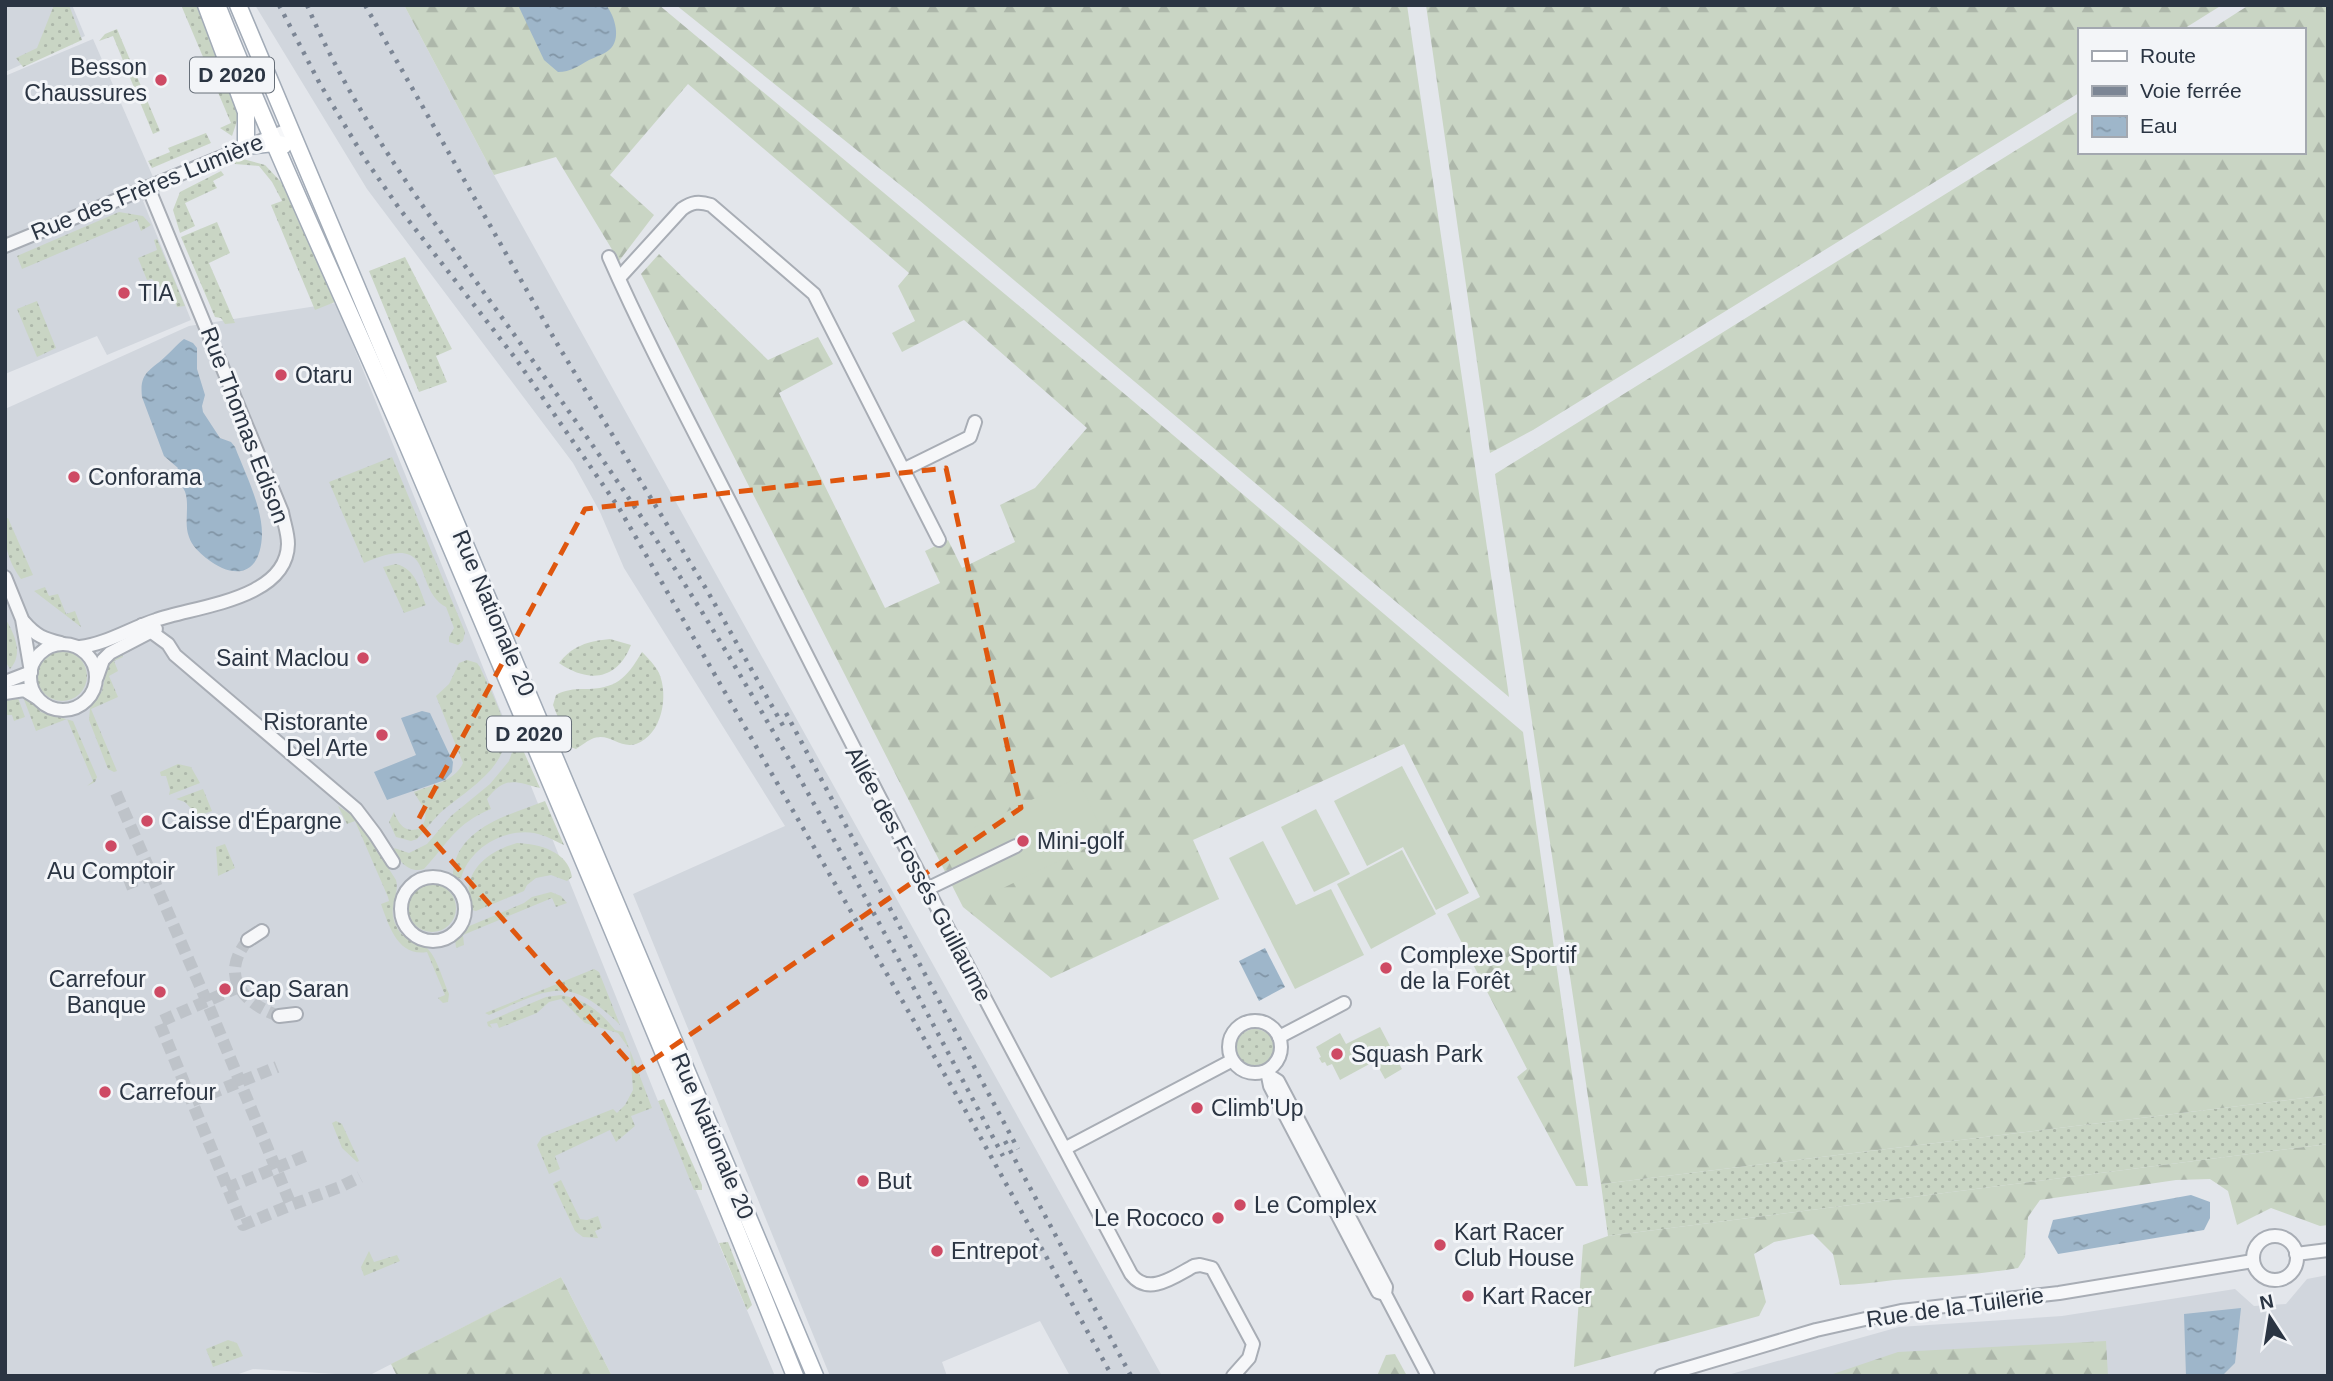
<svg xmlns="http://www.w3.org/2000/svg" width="2333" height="1381" viewBox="0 0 2333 1381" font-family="Helvetica,sans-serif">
  <defs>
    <pattern id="grass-dots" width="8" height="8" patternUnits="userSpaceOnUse" patternTransform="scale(1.75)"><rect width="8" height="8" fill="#c9d5c4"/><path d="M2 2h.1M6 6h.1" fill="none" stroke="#adb7aa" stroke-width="1.8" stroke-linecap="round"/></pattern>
    <pattern id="forest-firs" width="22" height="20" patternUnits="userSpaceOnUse" patternTransform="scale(1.75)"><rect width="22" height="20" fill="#c9d5c4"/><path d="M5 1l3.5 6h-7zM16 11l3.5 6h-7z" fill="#adb7aa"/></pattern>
    <pattern id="water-ripples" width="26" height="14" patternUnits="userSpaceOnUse" patternTransform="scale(1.75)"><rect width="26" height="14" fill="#9eb6ca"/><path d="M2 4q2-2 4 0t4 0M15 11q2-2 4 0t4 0" fill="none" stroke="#8195a6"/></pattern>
  </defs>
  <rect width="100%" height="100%" fill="#e3e6eb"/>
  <!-- built -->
  <g fill="#d1d6dd">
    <path d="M 5,5 L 72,5 L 85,36 L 5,72 Z"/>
    <path d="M 255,5 L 404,5 L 494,175 L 1162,1376 L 1070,1376 L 1040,1321 L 942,1362 L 947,1376 L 830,1376 L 633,894 L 785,826 L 624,568 L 600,512 L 573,463 L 367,189 Z"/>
    <path d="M 93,39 L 160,193 L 143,201 L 191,320 L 107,355 L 97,336 L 5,374 L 5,76 Z"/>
    <path d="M 336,303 L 658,1101 L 775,1376 L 612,1376 L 561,1277 L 368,1376 L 253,1369 L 233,1376 L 5,1376 L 5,409 L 189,326 Z"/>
    <path d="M 2328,1275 L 2328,1376 L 1724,1376 L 1899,1327 L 2062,1316 L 2235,1289 L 2254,1306 L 2286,1304 L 2307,1279 Z"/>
  </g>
  <!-- grass -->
  <g fill="url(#grass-dots)">
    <path d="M 54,5 L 69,5 L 82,40 L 23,67 L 16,58 L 37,48 Z"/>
    <path d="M 181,5 L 202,5 L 240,112 L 232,136 L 220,128 L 231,123 Z"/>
    <path d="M 117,29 L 160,131 L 153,134 L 113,36 L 99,41 L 105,34 Z"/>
    <path d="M 206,133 L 211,143 L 152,168 L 148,161 L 170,152 L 168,148 Z"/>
    <path d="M 243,159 L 265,165 L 282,183 L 335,302 L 315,310 L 271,205 L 282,201 L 272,182 L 259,166 L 235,164 L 233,161 Z"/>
    <path d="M 221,171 L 224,175 L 213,181 L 217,188 L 185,203 L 195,226 L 180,233 L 173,210 L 180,192 Z"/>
    <path d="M 119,212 L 143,216 L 151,225 L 141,231 L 137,220 L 22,269 L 17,256 Z"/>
    <path d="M 217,222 L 230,253 L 209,263 L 235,323 L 225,324 L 221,318 L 215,317 L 181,237 Z"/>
    <path d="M 157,239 L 185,306 L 177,307 L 168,284 L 160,287 L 152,279 L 147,280 L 138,258 L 157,250 L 154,240 Z"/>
    <path d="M 405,257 L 452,349 L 436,356 L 447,382 L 419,392 L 369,271 Z"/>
    <path d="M 37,301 L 56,348 L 37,357 L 17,309 Z"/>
    <path d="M 392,457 L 465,632 L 463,641 L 458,645 L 449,642 L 449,637 L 454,628 L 446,607 C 411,588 439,530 364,563 L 329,482 Z"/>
    <path d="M 8,518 L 33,575 L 21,579 C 6,558 5,545 5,519 Z"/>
    <path d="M 396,564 C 416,569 419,588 426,605 L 404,613 L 383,567 Z"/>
    <path d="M 45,587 L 49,596 L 58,594 L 66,614 L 75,611 L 81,627 L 34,591 Z"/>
    <path d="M 5,618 C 14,633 24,654 10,669 L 5,661 Z"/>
    <path d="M 610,639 L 631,645 C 617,681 588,683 559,663 C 572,646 588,641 610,639 Z"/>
    <circle cx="62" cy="676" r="25"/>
    <path d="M 642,652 C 648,658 655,665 659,673 C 669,696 662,735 636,744 C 620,749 610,733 594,738 C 588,740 581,746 576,749 L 570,747 L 553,705 L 556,695 C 564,690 574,689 584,689 C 616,689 626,679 642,652 Z"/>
    <path d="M 122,654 L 123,657 L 114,661 L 118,671 L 109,676 L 118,697 L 91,709 L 117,771 L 114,772 L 108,769 L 89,720 L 90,708 L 102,691 L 108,664 Z"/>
    <path d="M 467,660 L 477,663 L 480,667 C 488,686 504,714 505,733 C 508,769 462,793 439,814 C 431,822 425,831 417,839 L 411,841 L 396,837 L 389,822 L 394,812 C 399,825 406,834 420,828 C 433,813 420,805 414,792 C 432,785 454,782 463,763 L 436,696 L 449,684 L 459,663 Z"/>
    <path d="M 17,695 L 25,717 L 14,721 L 12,715 L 5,715 L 5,698 Z"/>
    <path d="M 25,696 L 41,712 L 73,721 L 97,777 L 95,782 L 87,786 L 93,781 L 67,719 L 36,731 L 23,697 Z"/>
    <path d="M 515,744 L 523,750 L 540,788 C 515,781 505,776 487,799 L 491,809 C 455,824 449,842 424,869 C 409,874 397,860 394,848 L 409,853 L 427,844 L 451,816 L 490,784 L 509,761 Z"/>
    <path d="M 178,764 L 191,767 L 200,783 L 169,795 L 170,790 L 166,776 L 161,776 L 160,772 Z"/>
    <path d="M 203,789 L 212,811 L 198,816 L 185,802 L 176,799 Z"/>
    <path d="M 545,801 L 564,845 C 555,841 545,835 534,833 C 504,828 468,849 461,879 L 453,875 C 455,828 509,815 545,801 Z"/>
    <path d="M 338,806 L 356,818 L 355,821 L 359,822 L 396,880 C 400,894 388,906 395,923 C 403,944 418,938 428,949 C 438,960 443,981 449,994 L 448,1002 L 443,1003 L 438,998 L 445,995 L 427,952 C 398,957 389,926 381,904 L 389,901 L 388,897 L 355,821 L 347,824 Z"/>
    <path d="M 517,843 C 539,844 568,851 572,877 L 567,881 L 551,875 L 536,878 L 527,885 L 524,891 L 476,911 L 472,910 C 459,874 485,852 517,843 Z"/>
    <path d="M 225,844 L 235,868 L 218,876 L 216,847 Z"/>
    <circle cx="432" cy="908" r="24"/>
    <path d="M 551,892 L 561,896 L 567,903 L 556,907 L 552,898 L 463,935 L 464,945 L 456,948 L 455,939 L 467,927 L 524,903 L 532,897 Z"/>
    <path d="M 594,969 L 599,972 L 620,1025 C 568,973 549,989 489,1015 L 485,1013 Z"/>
    <path d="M 561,995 C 586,1000 600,1011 615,1030 L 623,1032 L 652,1108 L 631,1116 L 635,1126 L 616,1142 L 610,1130 L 555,1156 L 560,1169 L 549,1174 L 537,1145 L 542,1137 L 613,1109 L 617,1113 L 625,1105 L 633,1090 L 630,1050 L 618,1033 L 585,1023 L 561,999 L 549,1002 L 537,1013 L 499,1028 L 497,1023 L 490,1024 L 492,1028 L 488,1026 L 487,1022 L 546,997 Z"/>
    <circle cx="1255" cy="1048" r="19"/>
    <path d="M 2328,1095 L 2328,1144 L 1608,1236 L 1601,1184 Z"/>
    <path d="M 664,1099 L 702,1185 L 702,1190 L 694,1190 L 658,1101 Z"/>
    <path d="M 336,1121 L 342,1124 L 359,1161 L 357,1162 L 342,1148 L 332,1123 Z"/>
    <path d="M 561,1180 L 580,1219 L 587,1220 L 598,1216 L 602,1228 L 595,1231 L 598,1238 L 583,1237 L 575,1231 L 553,1184 Z"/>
    <path d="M 728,1242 L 751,1302 L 752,1305 L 747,1310 L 719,1243 Z"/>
    <path d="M 369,1251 L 374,1262 L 397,1255 L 400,1261 L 364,1276 L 361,1267 Z"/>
    <path d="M 228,1340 L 237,1343 L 243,1356 L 213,1367 L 206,1349 Z"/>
  </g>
  <!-- forest -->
  <g fill="url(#forest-firs)">
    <path d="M 404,5 L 659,5 L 1127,396 L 1523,732 L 1588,1186 L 1576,1186 L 1517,1077 L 1527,1069 L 1447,914 L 1480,897 L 1404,744 L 1193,840 L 1219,899 L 1051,978 L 963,907 L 641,274 L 659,254 L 768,360 L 818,337 L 833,364 L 779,393 L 885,608 L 940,583 L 925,551 L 948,540 L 962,568 L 1015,542 L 1000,505 L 1035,488 L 1087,428 L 964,320 L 902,352 L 892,333 L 915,321 L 898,286 L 909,273 L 688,84 L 610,175 L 654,215 L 619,261 L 556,157 L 494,175 Z"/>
    <path d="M 676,5 L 1407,5 L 1509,697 L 919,200 Z"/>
    <path d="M 1426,5 L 2222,5 L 2182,30 L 2079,30 L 2079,93 L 1533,430 L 1490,453 Z"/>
    <path d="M 2249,5 L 2328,5 L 2328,1095 L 1601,1184 L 1495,474 L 2079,111 L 2079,152 L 2303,152 L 2303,30 L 2210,30 Z"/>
    <path d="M 2328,1144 L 2328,1225 L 2320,1226 L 2271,1208 L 2237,1225 L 2228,1191 L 2210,1179 L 2176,1180 L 2040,1200 L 2028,1217 L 2025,1257 L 2018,1268 C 1977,1275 1936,1277 1894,1280 C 1876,1282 1858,1285 1840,1285 L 1833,1254 L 1813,1234 L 1774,1242 L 1754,1254 L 1766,1302 L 1759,1316 L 1574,1367 L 1583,1245 L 1608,1236 Z"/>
    <path d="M 561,1277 L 612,1376 L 397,1376 L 391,1364 Z"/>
    <path d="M 2106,1341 L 2108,1376 L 1827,1376 L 1898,1352 Z"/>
    <path d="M 1395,1354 L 1407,1376 L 1377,1376 L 1386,1355 Z"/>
  </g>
  <!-- pitch -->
  <g fill="#c9d5c4">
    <path d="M 1402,766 L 1469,893 L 1436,910 L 1403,847 L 1367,866 L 1334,801 Z"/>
    <path d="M 1077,778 L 1106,838 L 970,904 L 940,844 Z"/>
    <path d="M 1316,809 L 1350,874 L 1314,892 L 1281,827 Z"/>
    <path d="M 1263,841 L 1296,905 L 1331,889 L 1364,955 L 1295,989 L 1229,858 Z"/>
    <path d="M 1402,850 L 1436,914 L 1371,949 L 1337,884 Z"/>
    <path d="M 1380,1027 L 1402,1069 L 1385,1079 L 1375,1061 L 1340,1080 L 1332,1064 L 1327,1066 L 1325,1062 L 1322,1063 L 1319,1058 L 1321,1057 L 1316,1047 L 1340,1033 L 1346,1044 Z"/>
  </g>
  <!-- water -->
  <g fill="url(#water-ripples)">
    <path d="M 518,5 L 606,5 C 615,16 622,40 609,50 C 603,55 595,57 589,60 C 578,66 571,72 558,72 L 544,60 Z"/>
    <path d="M 184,339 L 193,343 L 197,348 L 197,369 L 205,395 L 202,406 L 203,412 L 220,438 L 231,442 L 235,447 C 245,473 262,506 262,534 C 261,575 235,581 206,558 C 199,552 192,546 189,537 C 184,524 189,509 186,495 C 184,483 170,481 178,468 L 164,456 L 142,397 C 139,371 151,371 167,355 C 173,350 177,344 184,339 Z"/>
    <path d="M 422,711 L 430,713 L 453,762 L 452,772 L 445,780 L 387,800 L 374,772 L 416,755 L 401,718 Z"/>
    <path d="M 1265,948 L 1285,987 L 1259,1001 L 1239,961 Z"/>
    <path d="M 2191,1195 L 2210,1202 L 2210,1218 L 2204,1230 L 2058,1254 L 2048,1237 L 2053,1220 Z"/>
    <path d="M 2241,1308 L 2235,1363 L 2222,1376 L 2186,1376 L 2184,1314 Z"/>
  </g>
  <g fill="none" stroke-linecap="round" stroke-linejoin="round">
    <!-- minor-tunnel -->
    <g stroke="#bec3c9" stroke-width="12" stroke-dasharray="12 6" stroke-linecap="butt">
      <path d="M 116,793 L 207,1002 L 291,1205 L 340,1187 L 360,1177"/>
      <path d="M 125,885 L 153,874"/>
      <path d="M 248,940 C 219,975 242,1003 279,1016"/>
      <path d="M 239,987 L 159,1022 L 243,1225 L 291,1205"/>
      <path d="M 192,1101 L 277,1067"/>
      <path d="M 227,1188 L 310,1154"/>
    </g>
    <defs>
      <g id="minor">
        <path d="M 5,246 L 290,129"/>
        <path d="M 609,257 C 650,350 699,440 744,530 C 868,781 1000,1027 1131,1274 C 1148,1297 1175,1276 1194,1266 L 1200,1265 L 1212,1268 L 1253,1344 L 1249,1358 L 1233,1376"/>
        <path d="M 619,278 L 682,209 C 692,202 699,201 711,205 L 814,294 L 939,540"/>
        <path d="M 903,470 L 970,437 L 975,422"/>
        <path d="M 5,577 L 22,619 L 31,672"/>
        <path d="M 24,622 C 36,636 44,639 61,643"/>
        <path d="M 142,625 L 168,644 L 175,655 L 356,809 L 375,834 L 393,862"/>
        <circle cx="63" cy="677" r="33"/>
        <path d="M 80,647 C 106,644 131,628 156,620 C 195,606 287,600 288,544 C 288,533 284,523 282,512 L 148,187"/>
        <path d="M 97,677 L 103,660 L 110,653 L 156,629"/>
        <path d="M 5,682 L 31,672"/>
        <path d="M 5,693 L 24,690 L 37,698"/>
        <circle cx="433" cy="909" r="32"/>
        <path d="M 927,889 L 1016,846"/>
        <path d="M 248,940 L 262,931"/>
        <path d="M 279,1016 L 296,1014"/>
        <circle cx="1255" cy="1047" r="26"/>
        <path d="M 1279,1037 L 1344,1003"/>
        <path d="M 1267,1071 L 1270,1086 L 1378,1292 L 1385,1294"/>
        <path d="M 1270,1076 L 1278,1081 L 1386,1287 L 1385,1294 L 1428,1376"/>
        <path d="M 1066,1148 L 1231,1061"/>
        <circle cx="2275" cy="1258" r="22"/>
        <path d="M 2296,1254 L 2328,1250"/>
        <path d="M 1661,1376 L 1816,1330 L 1901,1311 L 2059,1293 L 2253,1261"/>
      </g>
      <g id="major">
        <path d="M 206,5 L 246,112 L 246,146 L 274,143 L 284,145"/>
        <path d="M 217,5 C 276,154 344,298 407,444 C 539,754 670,1063 795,1376"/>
        <path d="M 238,5 L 815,1376"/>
      </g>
    </defs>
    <!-- minor casing -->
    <use href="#minor" stroke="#a8adb5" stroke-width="16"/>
    <!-- major casing -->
    <use href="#major" stroke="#a2abb7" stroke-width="19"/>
    <!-- minor -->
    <use href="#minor" stroke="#f6f7f9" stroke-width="12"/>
    <!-- major -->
    <use href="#major" stroke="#fff" stroke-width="16"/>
    <!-- rail -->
    <g stroke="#7c8695" stroke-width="4.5" stroke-dasharray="3.5 7" stroke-linecap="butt">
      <path d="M 279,5 L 320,84 L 365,159 L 399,208 L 516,359 L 619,508 L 972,1122 L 1112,1376"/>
      <path d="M 307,5 C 351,108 416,197 480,287 C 533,361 586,434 636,509 C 774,716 886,937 1003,1156"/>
      <path d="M 365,5 L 559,347 L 708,592 L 786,731"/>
      <path d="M 786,713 L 1018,1149"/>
      <path d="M 1005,1141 L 1131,1376"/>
    </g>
  </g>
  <!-- marked area -->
  <path fill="none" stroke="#df570f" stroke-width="5" stroke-dasharray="14 9" stroke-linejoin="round" d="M 946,468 L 1021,808 L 637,1071 L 417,822 L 585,509 Z"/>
  <!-- markers -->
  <g fill="#ce4a64" stroke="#f3f5f8" stroke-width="2.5">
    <circle cx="161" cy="80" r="7"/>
    <circle cx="124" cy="293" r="7"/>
    <circle cx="281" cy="375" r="7"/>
    <circle cx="74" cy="477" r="7"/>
    <circle cx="363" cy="658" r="7"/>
    <circle cx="382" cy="735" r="7"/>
    <circle cx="147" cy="821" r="7"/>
    <circle cx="1023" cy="841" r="7"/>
    <circle cx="111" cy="846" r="7"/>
    <circle cx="1386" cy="968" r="7"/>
    <circle cx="225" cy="989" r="7"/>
    <circle cx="160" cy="992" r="7"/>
    <circle cx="1337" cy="1054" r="7"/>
    <circle cx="105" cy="1092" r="7"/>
    <circle cx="1197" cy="1108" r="7"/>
    <circle cx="863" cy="1181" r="7"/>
    <circle cx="1240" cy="1205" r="7"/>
    <circle cx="1218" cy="1218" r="7"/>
    <circle cx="1440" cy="1245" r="7"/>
    <circle cx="937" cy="1251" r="7"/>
    <circle cx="1468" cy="1296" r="7"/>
  </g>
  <g text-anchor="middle" stroke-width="6" stroke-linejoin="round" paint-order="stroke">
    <!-- shield labels -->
    <g fill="#f3f5f8" stroke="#676f79" stroke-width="2">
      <rect x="190" y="57.5" width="84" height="35" rx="5"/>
      <rect x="487" y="716.5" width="84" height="35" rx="5"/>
    </g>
    <g font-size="21" font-weight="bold" fill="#2b3543">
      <text x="232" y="82">D 2020</text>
      <text x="529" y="741">D 2020</text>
    </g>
    <!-- poi labels -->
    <g font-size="23" fill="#2b3543" stroke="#f3f5f8" text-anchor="start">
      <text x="147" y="75" text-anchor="end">Besson<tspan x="147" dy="26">Chaussures</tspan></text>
      <text x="138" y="301">TIA</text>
      <text x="295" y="383">Otaru</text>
      <text x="88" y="485">Conforama</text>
      <text x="349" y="666" text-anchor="end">Saint Maclou</text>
      <text x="368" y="730" text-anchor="end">Ristorante<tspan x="368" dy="26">Del Arte</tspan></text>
      <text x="161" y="829">Caisse d'Épargne</text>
      <text x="1037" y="849">Mini-golf</text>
      <text x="111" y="879" text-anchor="middle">Au Comptoir</text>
      <text x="1400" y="963">Complexe Sportif<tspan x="1400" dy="26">de la Forêt</tspan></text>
      <text x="146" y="987" text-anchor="end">Carrefour<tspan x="146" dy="26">Banque</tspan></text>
      <text x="239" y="997">Cap Saran</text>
      <text x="1351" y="1062">Squash Park</text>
      <text x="119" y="1100">Carrefour</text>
      <text x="1211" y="1116">Climb'Up</text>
      <text x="877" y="1189">But</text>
      <text x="1254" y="1213">Le Complex</text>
      <text x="1204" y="1226" text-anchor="end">Le Rococo</text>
      <text x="1454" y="1240">Kart Racer<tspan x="1454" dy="26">Club House</tspan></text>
      <text x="951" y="1259">Entrepot</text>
      <text x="1482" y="1304">Kart Racer</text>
    </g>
    <!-- street labels -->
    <g font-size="23" fill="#2b3543" stroke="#f3f5f8">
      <text transform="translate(147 187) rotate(-22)" y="8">Rue des Frères Lumière</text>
      <text transform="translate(245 425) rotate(69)" y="8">Rue Thomas Edison</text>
      <text transform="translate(494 613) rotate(67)" y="8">Rue Nationale 20</text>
      <text transform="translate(919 874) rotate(62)" y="8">Allée des Fossés Guillaume</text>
      <text transform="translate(713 1136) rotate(67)" y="8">Rue Nationale 20</text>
      <text transform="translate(1955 1307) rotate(-8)" y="8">Rue de la Tuilerie</text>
    </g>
  </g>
  <!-- border -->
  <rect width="2333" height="1381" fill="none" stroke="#2b3543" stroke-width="14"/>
  <!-- legend -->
  <rect x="2078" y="28" width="228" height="126" fill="#f3f5f8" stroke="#a3a8b0" stroke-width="2"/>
  <rect x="2092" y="51" width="35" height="10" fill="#ffffff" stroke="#a3a8b0" stroke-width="2"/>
  <text x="2140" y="63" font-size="21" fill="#2b3543">Route</text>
  <rect x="2092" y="86" width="35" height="10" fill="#7c8695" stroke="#a3a8b0" stroke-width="2"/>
  <text x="2140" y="98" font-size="21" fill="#2b3543">Voie ferrée</text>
  <rect x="2092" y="116" width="35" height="21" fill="url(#water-ripples)" stroke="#a3a8b0" stroke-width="2"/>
  <text x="2140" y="133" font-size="21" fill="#2b3543">Eau</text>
  <!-- north arrow -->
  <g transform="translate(2270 1318) rotate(348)" stroke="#f3f5f8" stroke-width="5" paint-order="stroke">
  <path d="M0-5L12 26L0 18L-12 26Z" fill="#2b3543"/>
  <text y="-10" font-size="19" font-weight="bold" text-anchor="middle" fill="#2b3543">N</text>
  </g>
</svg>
